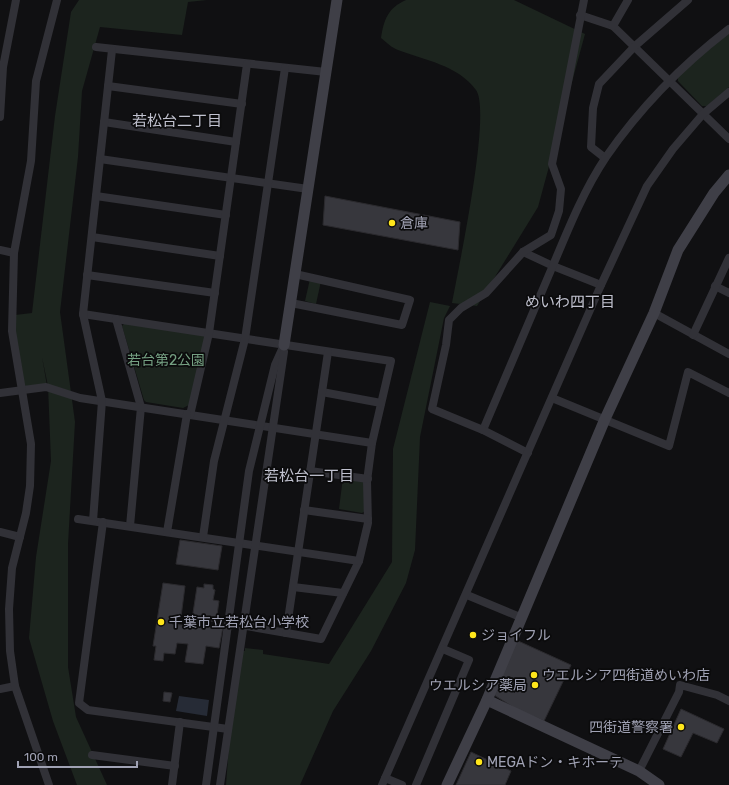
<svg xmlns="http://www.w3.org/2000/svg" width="729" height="785" viewBox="0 0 729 785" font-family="Rubik,'Noto Sans JP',sans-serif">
  <rect width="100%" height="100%" fill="#101012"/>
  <!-- green -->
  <g fill="#1c241e">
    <path d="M 79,0 L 207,0 L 188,2 L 182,35 L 100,27 L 82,91 L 78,157 L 60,312 L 75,422 L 68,544 L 68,667 L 76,717 L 107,785 L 77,785 L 53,721 L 29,638 L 36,557 L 51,461 L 48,386 L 42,357 L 47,386 L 26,387 L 23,385 L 16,341 L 15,315 L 32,313 L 55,116 L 71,12 Z"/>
    <path d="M 406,0 L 514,0 L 585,34 L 538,207 L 477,306 L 452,303 C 458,270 492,112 476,90 C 458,65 424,60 398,50 C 392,48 386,42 381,38 C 384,19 388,8 406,0 Z"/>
    <path d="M 729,33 L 729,87 L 707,106 L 702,106 L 678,81 L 678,75 Z"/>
    <path d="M 310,279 L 321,281 L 316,304 L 305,301 Z"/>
    <path d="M 430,302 L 450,306 L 444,318 L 420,437 L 415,550 L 406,583 L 371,651 L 333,711 L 300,785 L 226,785 L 230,732 L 243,651 L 245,651 L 245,648 L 263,650 L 263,654 L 329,664 L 392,562 L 393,449 Z"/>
    <path d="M 126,322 L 203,333 L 205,338 L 189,405 L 183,408 L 146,402 L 144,400 L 122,326 Z"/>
    <path d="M 343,477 L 362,479 L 366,483 L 365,511 L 362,513 L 339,509 Z"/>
  </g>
  <!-- water -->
  <path fill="#262b36" d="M 179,696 L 209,700 L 207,716 L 176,711 Z"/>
  <!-- building -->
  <g fill="#37373d" stroke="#2b2a2e">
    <path d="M 325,196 L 460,222 L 458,250 L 323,225 Z"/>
    <path d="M 180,540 L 222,546 L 218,570 L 176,564 Z"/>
    <path d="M 163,583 L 185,586 L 181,617 L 173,616 L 172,624 L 191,626 L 197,587 L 204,588 L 204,584 L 213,585 L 213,589 L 215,590 L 213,600 L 219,601 L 216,622 L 210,621 L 209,625 L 223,627 L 219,648 L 206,646 L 203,664 L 185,662 L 188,644 L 177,643 L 175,654 L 164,653 L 163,661 L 154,660 L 156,646 L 153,646 Z"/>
    <path d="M 516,640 L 571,665 L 544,721 L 516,709 L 494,695 Z"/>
    <path d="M 164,692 L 172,693 L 170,702 L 163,701 Z"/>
    <path d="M 681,709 L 724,729 L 717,743 L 693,733 L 681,757 L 663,749 Z"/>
    <path d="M 471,752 L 511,771 L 505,785 L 456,785 Z"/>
  </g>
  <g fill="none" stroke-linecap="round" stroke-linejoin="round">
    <!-- street -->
    <g stroke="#313137" stroke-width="8">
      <path d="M 580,15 L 613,26 L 729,139"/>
      <path d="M 613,26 L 628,0"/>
      <path d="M 96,47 L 326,72"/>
      <path d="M 108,86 L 242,104"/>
      <path d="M 0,117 L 3,67 L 16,0"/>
      <path d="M 104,122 L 236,142"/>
      <path d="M 605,158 L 591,147 L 593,108 L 599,84 L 635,46 L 688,0"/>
      <path d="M 100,159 L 308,189"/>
      <path d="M 96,196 L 226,215"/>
      <path d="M 92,237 L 220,256"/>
      <path d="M 0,250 L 14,253"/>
      <path d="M 523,252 L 553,266 L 601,285"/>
      <path d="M 87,275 L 215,293"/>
      <path d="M 715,286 L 729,293"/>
      <path d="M 291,303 L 402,325 L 410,300 L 295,274"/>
      <path d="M 654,313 L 729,354"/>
      <path d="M 83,314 L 391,361 L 372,443 L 367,481 L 368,523 L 359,561 L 321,639 L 229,623"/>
      <path d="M 116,319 L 141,407 L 130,526"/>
      <path d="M 693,335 L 729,258"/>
      <path d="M 322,392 L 381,403"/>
      <path d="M 0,393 L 46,387 L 80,398 L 372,443"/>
      <path d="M 552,398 L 669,446 L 688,372 L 729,393"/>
      <path d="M 190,415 L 209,333 L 247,64"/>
      <path d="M 483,430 C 506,375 530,319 554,263 C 569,227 584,190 606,157 C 640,108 682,65 729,29"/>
      <path d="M 528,453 L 483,430 L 432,409 L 446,345 L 449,320 L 461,308 L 486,293 L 523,252 L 551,235 L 559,211 L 561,189 L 552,164 L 584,0"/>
      <path d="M 310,471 L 368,479"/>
      <path d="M 304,510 L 368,519"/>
      <path d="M 78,519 L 359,561"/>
      <path d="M 93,521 L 102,401 L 83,314 L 112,50"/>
      <path d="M 103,522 L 79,703 L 88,710 L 228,729"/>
      <path d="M 0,532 L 20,537"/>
      <path d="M 167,532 L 187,414"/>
      <path d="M 203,537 L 214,461 L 245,339 L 285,68"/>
      <path d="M 293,587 L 343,593"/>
      <path d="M 467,595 L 520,617"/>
      <path d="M 286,633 L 328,352"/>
      <path d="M 0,689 L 15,686"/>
      <path d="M 92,755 L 175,766"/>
      <path d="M 639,771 L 679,692 L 680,685 L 717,695 L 729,701"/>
      <path d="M 385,778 L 402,785"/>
      <path d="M 49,785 L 15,686 L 10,651 L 9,609 L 12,568 L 26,513 L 30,486 L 31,444 L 12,331 L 14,253 L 31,161 L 36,81 L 57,0"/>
      <path d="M 172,785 L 180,722"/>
      <path d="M 206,785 L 249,471 L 275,365 L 284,345"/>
      <path d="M 220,785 L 284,352"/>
      <path d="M 382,785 L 601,285 L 647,186 L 673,149 L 703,114 L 729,92"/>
      <path d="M 416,785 L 469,660 L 443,649"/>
    </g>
    <!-- secondary -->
    <g stroke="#3f3f47" stroke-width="11">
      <path d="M 284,345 L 337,0"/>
      <path d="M 487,700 L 639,771 L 659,785"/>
      <path d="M 447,785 L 487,700 L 605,419 L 654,313 L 678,250 L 714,193 L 729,175"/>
    </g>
  </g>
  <!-- markers -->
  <g fill="#ffe61b" stroke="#0b0b0c" stroke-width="1.5">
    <circle cx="392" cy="223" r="4"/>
    <circle cx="161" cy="622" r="4"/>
    <circle cx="473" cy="635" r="4"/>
    <circle cx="534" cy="675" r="4"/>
    <circle cx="535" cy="685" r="4"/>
    <circle cx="681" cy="727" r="4"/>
    <circle cx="479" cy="762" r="4"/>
  </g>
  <g text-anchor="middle" stroke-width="3.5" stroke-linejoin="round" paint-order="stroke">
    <!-- poi labels -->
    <g font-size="14" fill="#a0a2b4" stroke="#0b0b0c" text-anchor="start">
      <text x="400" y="228">倉庫</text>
      <text x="169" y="627">千葉市立若松台小学校</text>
      <text x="481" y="640">ジョイフル</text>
      <text x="542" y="680">ウエルシア四街道めいわ店</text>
      <text x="527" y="690" text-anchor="end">ウエルシア薬局</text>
      <text x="673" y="732" text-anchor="end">四街道警察署</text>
      <text x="487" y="767">MEGAドン・キホーテ</text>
    </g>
    <!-- park labels -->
    <g font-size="14" fill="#75a082" stroke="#0b0b0c">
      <text x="166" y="365">若台第2公園</text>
    </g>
    <!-- neighbourhood labels -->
    <g font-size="15" fill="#c1c2cf" stroke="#0b0b0c">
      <text x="177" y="126">若松台二丁目</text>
      <text x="570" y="307">めいわ四丁目</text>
      <text x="309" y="481">若松台一丁目</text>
    </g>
  </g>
  <!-- scale -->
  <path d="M18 761v6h119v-6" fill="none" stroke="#a0a2b4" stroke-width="2"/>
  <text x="24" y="761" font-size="12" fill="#a0a2b4" stroke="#0b0b0c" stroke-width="3" paint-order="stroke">100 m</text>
</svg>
